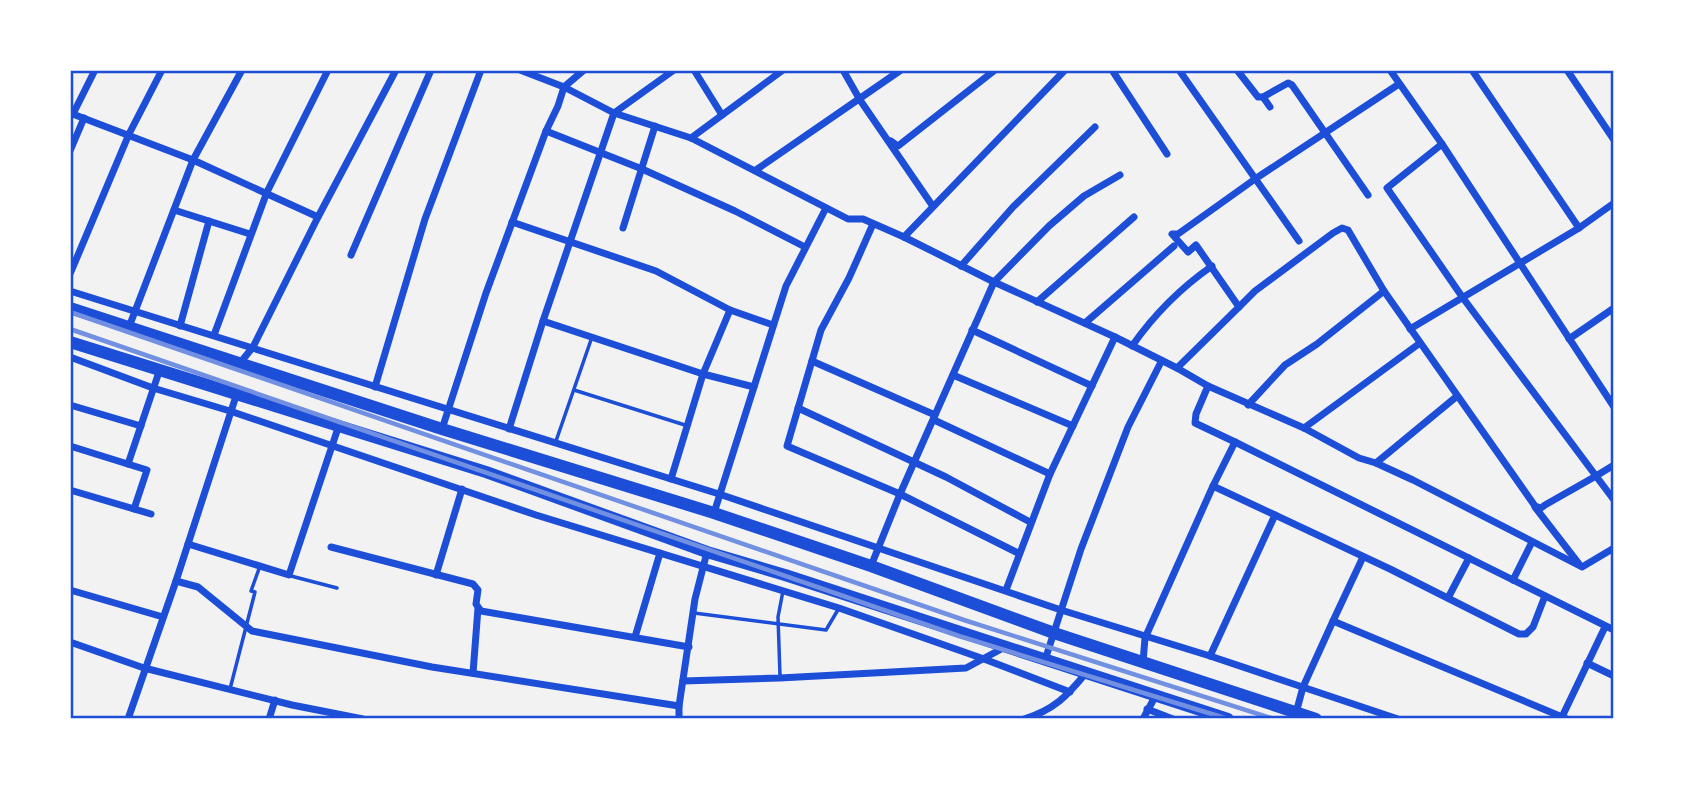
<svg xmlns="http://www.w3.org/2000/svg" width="1684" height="789" viewBox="0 0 1684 789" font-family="Helvetica,sans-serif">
  <rect width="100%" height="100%" fill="#f2f2f2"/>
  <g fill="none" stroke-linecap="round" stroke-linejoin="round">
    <!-- service -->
    <g stroke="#1d4ed8" stroke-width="3.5">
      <path d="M 574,390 L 688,426"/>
      <path d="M 556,441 L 592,337"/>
      <path d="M 291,576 L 337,588"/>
      <path d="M 694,613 L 826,630 L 839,608"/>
      <path d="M 780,676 L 778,617 L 783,591"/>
      <path d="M 230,689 L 255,592 L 251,591 L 260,566"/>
    </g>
    <!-- minor -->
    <g stroke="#1d4ed8" stroke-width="7">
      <path d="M 520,70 L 564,87 L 614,113 L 691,138 L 848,219 L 863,219 L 904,237 L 994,282 L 1115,337 L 1177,368 L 1208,386 L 1304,428 L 1359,458 L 1376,463 L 1413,480 L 1582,567 L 1614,548"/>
      <path d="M 694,70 L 722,115"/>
      <path d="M 843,70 L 860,100 L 932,205"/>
      <path d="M 1112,70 L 1167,154"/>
      <path d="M 1179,70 L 1299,241"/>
      <path d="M 1237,70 L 1258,97 L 1263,97 L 1288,83 L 1292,85 L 1368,195"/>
      <path d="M 1390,70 L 1442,144 L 1614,407"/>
      <path d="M 1472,70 L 1579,228"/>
      <path d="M 1567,70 L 1614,140"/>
      <path d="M 1263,97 L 1270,107"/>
      <path d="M 70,113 L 193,160 L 318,217"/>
      <path d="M 73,114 L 95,70"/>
      <path d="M 546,131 L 642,169 L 735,211 L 805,247"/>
      <path d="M 691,138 L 783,70"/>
      <path d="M 891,141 L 898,146 L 995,70"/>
      <path d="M 70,151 L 84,118"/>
      <path d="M 756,170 L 901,70"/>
      <path d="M 174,210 L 250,234"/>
      <path d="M 512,222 L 656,271 L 730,310 L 773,325"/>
      <path d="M 873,224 L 849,278 L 821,330 L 787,446 L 900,494 L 1018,553"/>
      <path d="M 623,228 L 655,126"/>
      <path d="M 904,237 L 1065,70"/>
      <path d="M 351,255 L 431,70"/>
      <path d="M 961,266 L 1013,207 L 1095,127"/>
      <path d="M 70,274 L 129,134 L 162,70"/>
      <path d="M 70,291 L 719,494 L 1061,610 L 1210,656 L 1398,719"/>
      <path d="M 1037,302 L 1134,217"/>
      <path d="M 1239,307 L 1255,291 L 1333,233 L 1342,228 L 1348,230 L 1384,291 L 1535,506 L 1541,508 L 1545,505 L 1596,476 L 1463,298 L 1387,188 L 1442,144"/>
      <path d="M 543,321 L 614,113 L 674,70"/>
      <path d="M 1085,323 L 1174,246"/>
      <path d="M 180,326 L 209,221"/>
      <path d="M 129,327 L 193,160 L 242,70"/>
      <path d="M 1410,329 L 1579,228 L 1614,203"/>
      <path d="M 972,330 L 1092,386"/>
      <path d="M 214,335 L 267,192 L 328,70"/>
      <path d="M 1569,339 L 1614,308"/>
      <path d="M 1132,346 C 1153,316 1182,287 1212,266"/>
      <path d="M 70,357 L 153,388 L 230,411 L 536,515 L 839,608 L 984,659 L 1070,692"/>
      <path d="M 812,361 L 935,415"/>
      <path d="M 240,363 L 253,347 L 318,217 L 396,70"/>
      <path d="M 1177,368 L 1239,307 L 1196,245 L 1188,252 L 1172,234 L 1178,234 L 1255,179 L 1399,84"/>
      <path d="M 953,375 L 1073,426"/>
      <path d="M 1208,386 L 1196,414 L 1195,423 L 1235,442"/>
      <path d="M 375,387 L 425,219 L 481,70"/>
      <path d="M 70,405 L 141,426"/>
      <path d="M 1248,405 L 1285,365 L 1317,344 L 1384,291"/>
      <path d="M 798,408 L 946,477 L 1030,522"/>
      <path d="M 934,420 L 1050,474"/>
      <path d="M 1304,428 L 1420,343"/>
      <path d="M 442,429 L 486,293 L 546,131 L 558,106 L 564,87 L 584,70"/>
      <path d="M 509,429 L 543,321 L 703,374 L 754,387"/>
      <path d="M 70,446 L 147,470 L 134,509"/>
      <path d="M 1376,463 L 1456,397"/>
      <path d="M 128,464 L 160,369"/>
      <path d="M 1614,465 L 1596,476 L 1614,500"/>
      <path d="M 671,479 L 703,374 L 730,310"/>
      <path d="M 1213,486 L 1390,569 L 1519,634 L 1526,634 L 1533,627 L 1545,596"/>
      <path d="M 70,490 L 151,514"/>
      <path d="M 1535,507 L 1579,564"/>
      <path d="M 714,513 L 786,286 L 826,208"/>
      <path d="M 188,544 L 289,575 L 339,425"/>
      <path d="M 331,547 L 473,584 L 478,590 L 476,604 L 481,611 L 689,647"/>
      <path d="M 871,566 L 900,494 L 994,282 L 1049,226 L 1084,196 L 1120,175"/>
      <path d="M 436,575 L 462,489"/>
      <path d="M 1513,580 L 1532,542"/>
      <path d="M 176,581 L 198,587 L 252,631 L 432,667 L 679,706"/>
      <path d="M 70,590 L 163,617"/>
      <path d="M 1006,590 L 1050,474 L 1115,337"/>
      <path d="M 1448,598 L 1469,558"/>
      <path d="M 1333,621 L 1363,557"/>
      <path d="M 635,637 L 660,553"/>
      <path d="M 70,642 L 144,668 L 292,705 L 363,719"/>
      <path d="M 1210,656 L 1275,515"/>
      <path d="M 1045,660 L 1081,549 L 1128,427 L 1161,362"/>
      <path d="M 1143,662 L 1145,638 L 1213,486 L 1235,442 L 1614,630"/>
      <path d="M 1587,663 L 1614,676"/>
      <path d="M 473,673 L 478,608"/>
      <path d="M 683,681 L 780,678 L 966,668 L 1005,647"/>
      <path d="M 1147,709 L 1173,719"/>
      <path d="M 1296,713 L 1303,687 L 1333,621 L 1567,719"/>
      <path d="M 128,719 L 176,581 L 237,393"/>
      <path d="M 269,719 L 275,700"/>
      <path d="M 679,719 L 679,706 L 695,599 L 707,552"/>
      <path d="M 1024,719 C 1054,710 1067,696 1086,673"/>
      <path d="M 1143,719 L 1156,695"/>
      <path d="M 1561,719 L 1605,627"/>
    </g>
    <!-- primary -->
    <g stroke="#1d4ed8" stroke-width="12">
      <path d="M 70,308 L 442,429 L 714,513 L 871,566 L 1054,633 L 1316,719"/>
      <path d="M 70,342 L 486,472 L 707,552 L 785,575 L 1228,719"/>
    </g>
    <!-- rail -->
    <g stroke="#7290e2" stroke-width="4.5">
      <path d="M 70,312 L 964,620 L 1274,719"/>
      <path d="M 70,329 L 959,636 L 1228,719"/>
    </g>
  </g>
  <!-- border -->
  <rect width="1684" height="789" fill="none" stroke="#ffffff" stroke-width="144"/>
  <rect x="72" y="72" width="1540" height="645" fill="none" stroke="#1d4ed8" stroke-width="2.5"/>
</svg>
